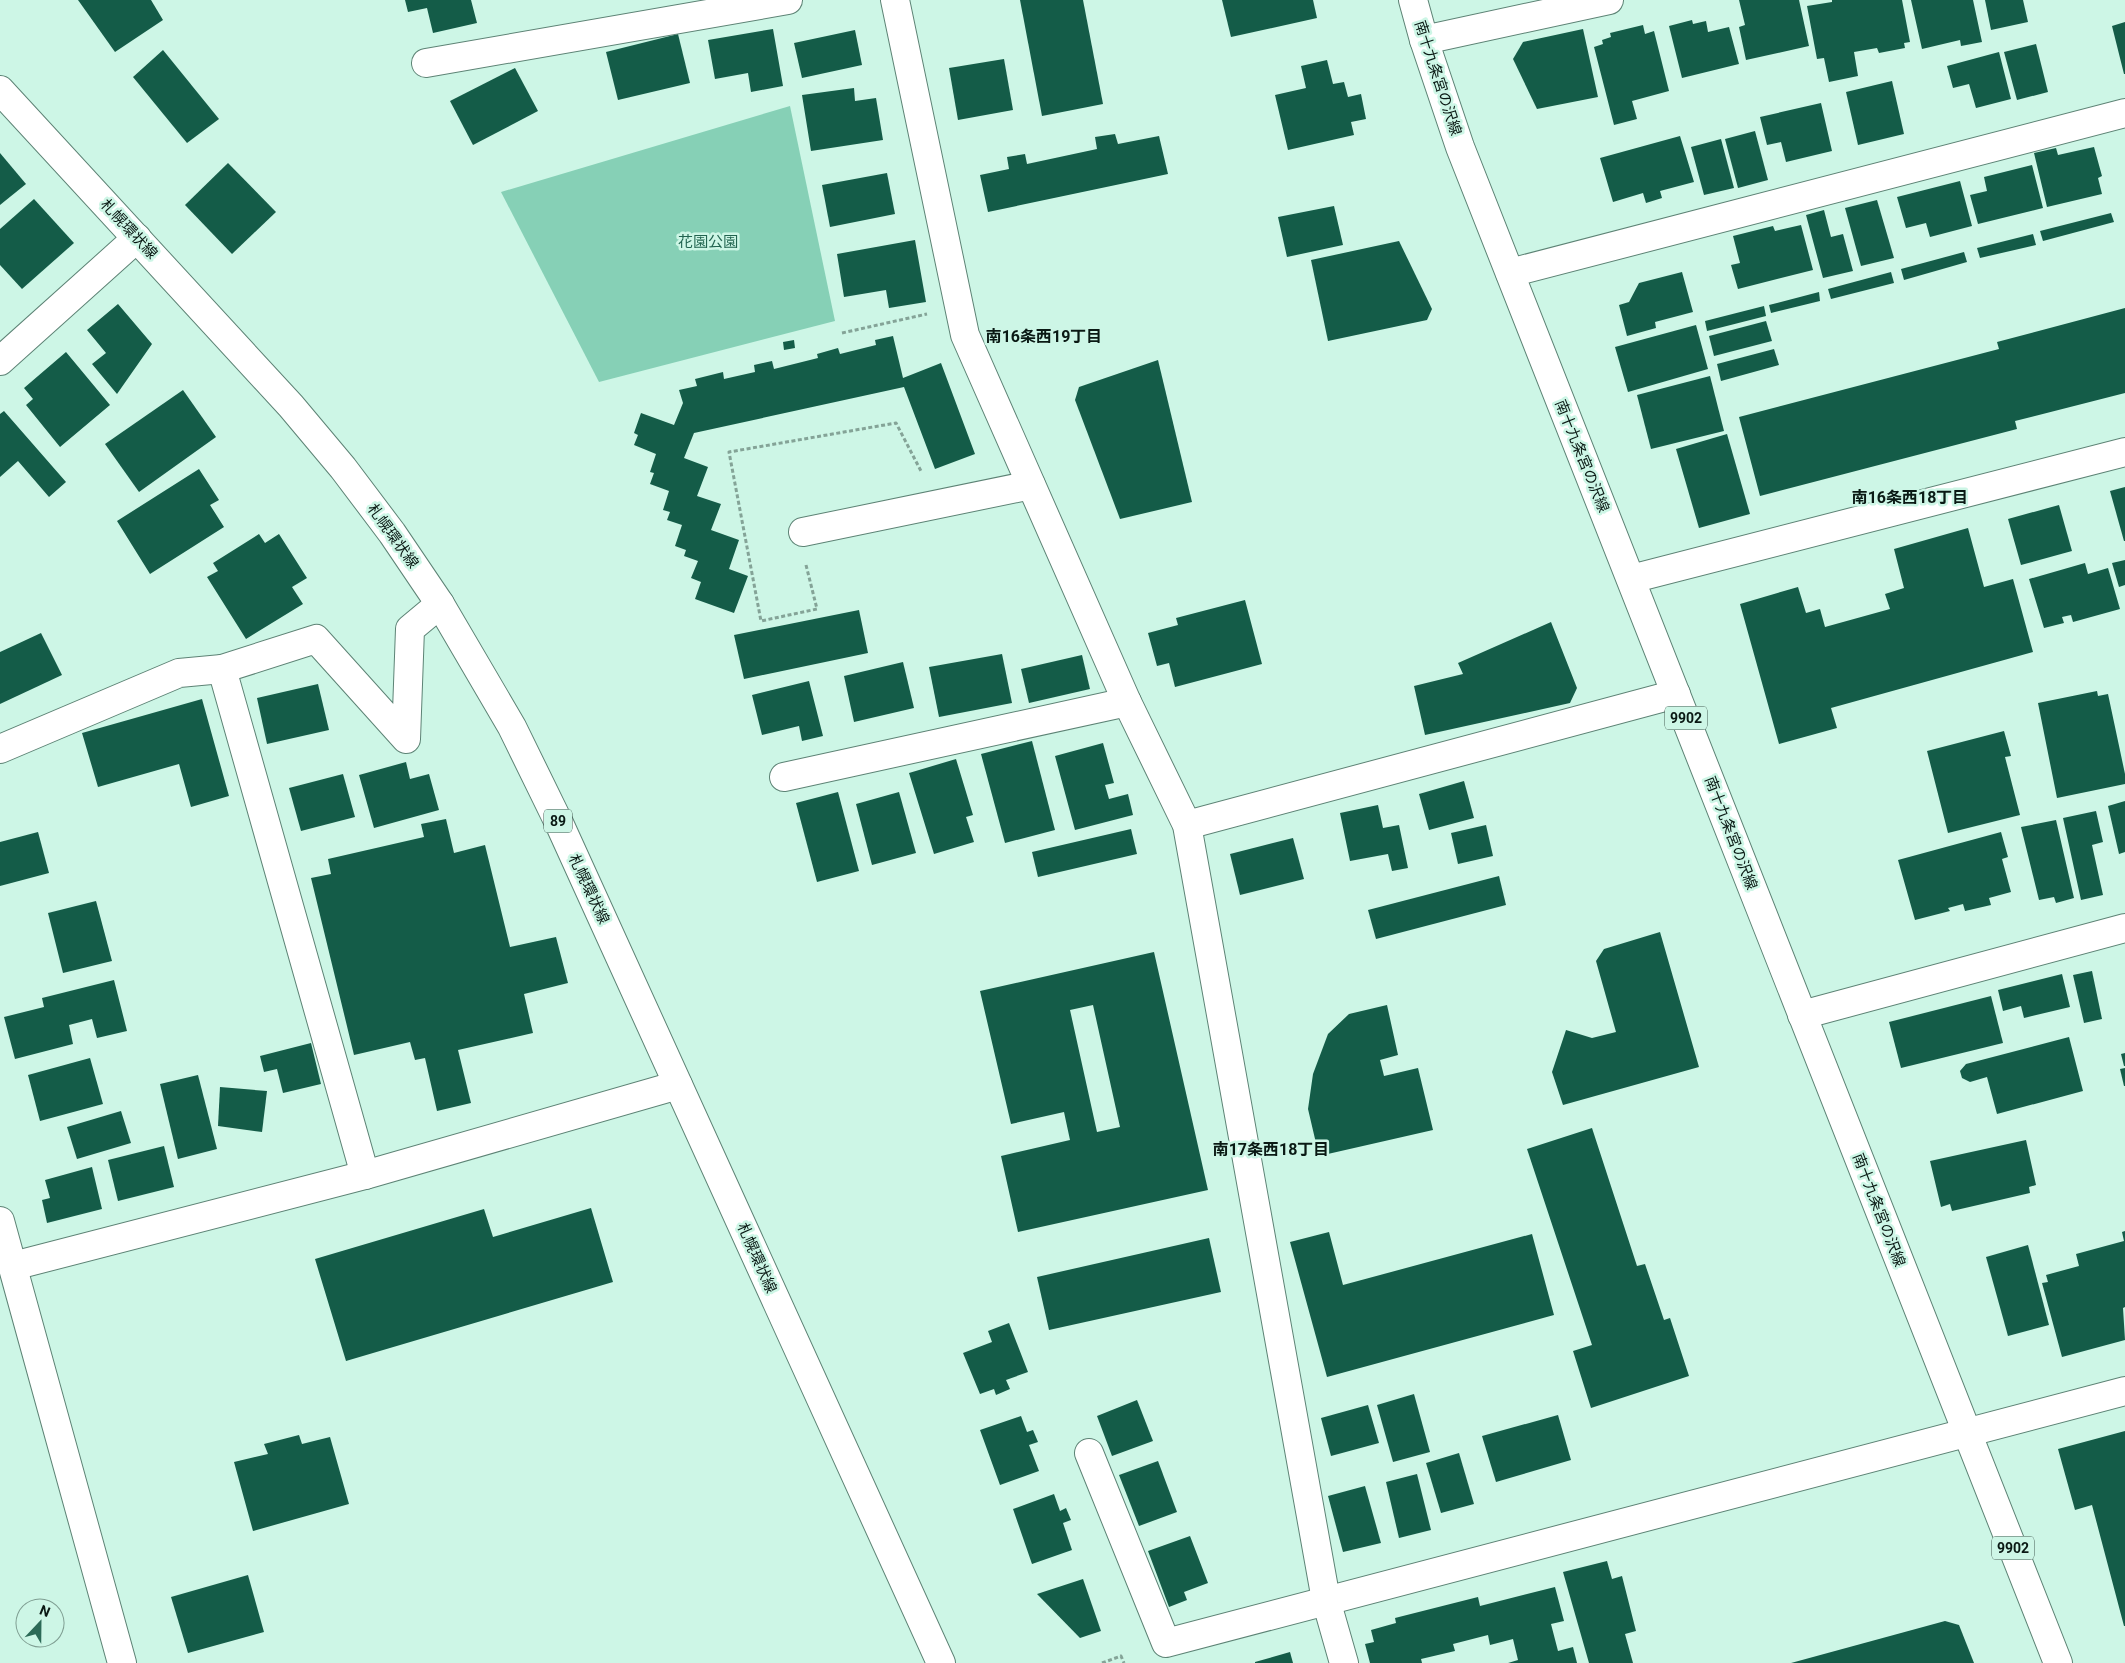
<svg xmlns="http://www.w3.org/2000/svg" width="2125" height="1663" viewBox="0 0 2125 1663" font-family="Roboto,'Noto Sans JP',sans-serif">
  <rect width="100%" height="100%" fill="#cdf6e6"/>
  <!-- green -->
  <path fill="#86d0b6" d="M 790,106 L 835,321 L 599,382 L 501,192 Z"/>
  <!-- building -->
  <g fill="#145c48" fill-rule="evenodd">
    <path d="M 78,0 L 151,0 L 163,20 L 115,52 Z"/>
    <path d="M 405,0 L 471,0 L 477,23 L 433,33 L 427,8 L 408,12 Z"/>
    <path d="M 1020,0 L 1083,0 L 1103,104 L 1042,116 Z"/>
    <path d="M 1222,0 L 1313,0 L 1317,18 L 1231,37 Z"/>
    <path d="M 1739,0 L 1799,0 L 1809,46 L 1746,60 L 1739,27 L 1745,25 Z"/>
    <path d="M 1832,0 L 1902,0 L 1910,42 L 1904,43 L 1905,48 L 1879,53 L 1877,48 L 1854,52 L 1858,76 L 1829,82 L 1824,58 L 1817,59 L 1807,6 L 1832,2 Z"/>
    <path d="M 1911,0 L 1973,0 L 1982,42 L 1961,46 L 1960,40 L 1922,49 Z"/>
    <path d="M 1985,0 L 2023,0 L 2028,22 L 1991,30 Z"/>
    <path d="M 1692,20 L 1693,24 L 1706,21 L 1708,32 L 1729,27 L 1739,64 L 1682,78 L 1669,26 Z"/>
    <path d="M 2125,22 L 2125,74 L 2124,74 L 2112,26 Z"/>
    <path d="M 1643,25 L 1645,34 L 1654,31 L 1669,91 L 1632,101 L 1637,119 L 1614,125 L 1594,47 L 1603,44 L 1602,40 L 1611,37 L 1610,33 Z"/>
    <path d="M 773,29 L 783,86 L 751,92 L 748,73 L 715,79 L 708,40 Z"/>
    <path d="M 1583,29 L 1598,97 L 1537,109 L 1513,59 L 1523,42 Z"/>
    <path d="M 855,30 L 862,65 L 802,78 L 794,43 Z"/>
    <path d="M 678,34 L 690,83 L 618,100 L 606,52 Z"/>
    <path d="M 2036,44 L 2048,92 L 2017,100 L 2004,52 Z"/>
    <path d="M 163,50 L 219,119 L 187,143 L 133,77 Z"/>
    <path d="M 1999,52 L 2011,99 L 1976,108 L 1969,84 L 1953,88 L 1947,66 Z"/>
    <path d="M 1004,59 L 1013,110 L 958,120 L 949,68 Z"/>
    <path d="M 1327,60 L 1333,84 L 1344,82 L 1348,97 L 1361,94 L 1366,119 L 1351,122 L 1354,135 L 1288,150 L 1275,95 L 1306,88 L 1301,66 Z"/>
    <path d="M 515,68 L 538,111 L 473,145 L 450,101 Z"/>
    <path d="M 1892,81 L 1904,134 L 1858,145 L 1846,92 Z"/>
    <path d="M 854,88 L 855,101 L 876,98 L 883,140 L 811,151 L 802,95 Z"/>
    <path d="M 1821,103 L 1832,151 L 1786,162 L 1781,142 L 1767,145 L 1760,117 Z"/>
    <path d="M 1755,131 L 1768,180 L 1738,188 L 1725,139 Z"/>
    <path d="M 1115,134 L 1118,144 L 1159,136 L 1168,174 L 988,212 L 980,175 L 1009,169 L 1007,157 L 1025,154 L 1027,164 L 1097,149 L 1095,137 Z"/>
    <path d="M 1680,136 L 1694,182 L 1660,191 L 1662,198 L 1646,203 L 1643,193 L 1613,202 L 1600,158 Z"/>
    <path d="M 1721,139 L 1734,188 L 1704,195 L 1691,147 Z"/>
    <path d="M 2094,147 L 2102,176 L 2098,178 L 2102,194 L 2047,207 L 2034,153 L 2056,148 L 2058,155 Z"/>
    <path d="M 0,153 L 26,184 L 0,205 Z"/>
    <path d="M 228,163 L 276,212 L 232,254 L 185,205 Z"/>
    <path d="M 2032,165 L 2043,208 L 1978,224 L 1970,195 L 1987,191 L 1984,177 Z"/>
    <path d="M 887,173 L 895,214 L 830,227 L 822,185 Z"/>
    <path d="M 1960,181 L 1972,226 L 1930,237 L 1926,223 L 1906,228 L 1897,197 Z"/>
    <path d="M 34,199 L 74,243 L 22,289 L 0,265 L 0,229 Z"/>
    <path d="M 1877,200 L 1894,258 L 1861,266 L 1845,208 Z"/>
    <path d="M 1334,206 L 1343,245 L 1287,257 L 1278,217 Z"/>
    <path d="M 1824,210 L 1831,237 L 1843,234 L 1853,271 L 1823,278 L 1806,215 Z"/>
    <path d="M 2111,213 L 2114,222 L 2043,241 L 2040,231 Z"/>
    <path d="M 1801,225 L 1813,270 L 1738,289 L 1731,265 L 1740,263 L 1733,236 L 1773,226 L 1775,231 Z"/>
    <path d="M 2033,234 L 2036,245 L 1980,258 L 1977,248 Z"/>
    <path d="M 915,240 L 926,302 L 889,308 L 886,290 L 844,297 L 837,254 Z"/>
    <path d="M 1399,241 L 1432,309 L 1427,320 L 1328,341 L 1311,260 Z"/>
    <path d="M 1964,252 L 1967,262 L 1904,280 L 1901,269 Z"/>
    <path d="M 1682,272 L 1693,312 L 1655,322 L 1656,328 L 1627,336 L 1619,305 L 1629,302 L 1639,283 Z"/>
    <path d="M 1891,272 L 1894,283 L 1831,299 L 1828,289 Z"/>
    <path d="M 1819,292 L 1820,301 L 1771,313 L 1769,305 Z"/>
    <path d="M 118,304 L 152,344 L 117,394 L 92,364 L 106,353 L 87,330 Z"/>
    <path d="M 1764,306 L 1766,316 L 1707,331 L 1705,321 Z"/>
    <path d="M 2125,308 L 2125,393 L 2015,421 L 2017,429 L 1760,496 L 1739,417 L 1999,349 L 1997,342 Z"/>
    <path d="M 1766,321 L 1772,341 L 1714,356 L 1709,336 Z"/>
    <path d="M 1696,325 L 1708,369 L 1628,392 L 1615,347 Z"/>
    <path d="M 893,336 L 903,378 L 941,363 L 975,454 L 935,469 L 904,387 L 694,433 L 684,458 L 708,467 L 697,496 L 721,504 L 711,530 L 739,540 L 729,569 L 748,576 L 734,613 L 695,599 L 701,582 L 691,578 L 698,561 L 684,556 L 686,550 L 675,546 L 682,525 L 667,520 L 670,512 L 663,510 L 669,491 L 650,484 L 654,473 L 650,472 L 656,454 L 634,445 L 638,435 L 634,433 L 641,413 L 674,425 L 683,403 L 679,390 L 697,386 L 695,379 L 723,372 L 724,379 L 755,372 L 754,365 L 772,361 L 774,369 L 818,358 L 817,354 L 838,348 L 840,354 L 876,345 L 875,340 Z"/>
    <path d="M 794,340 L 795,348 L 784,350 L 783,342 Z"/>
    <path d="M 1774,349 L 1779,365 L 1721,381 L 1717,364 Z"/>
    <path d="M 66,352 L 110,405 L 60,447 L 26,405 L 33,399 L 24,388 Z"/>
    <path d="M 1158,360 L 1192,502 L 1120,519 L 1075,400 L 1079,387 Z"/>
    <path d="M 1710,376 L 1724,431 L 1651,449 L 1637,395 Z"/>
    <path d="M 183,390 L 216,437 L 139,492 L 105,444 Z"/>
    <path d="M 4,411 L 66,482 L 49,497 L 18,461 L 0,477 L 0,414 Z"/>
    <path d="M 1727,434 L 1750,514 L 1699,528 L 1676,449 Z"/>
    <path d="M 199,469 L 219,500 L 210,505 L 224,527 L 150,574 L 117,521 Z"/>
    <path d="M 2125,487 L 2125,541 L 2124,541 L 2110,491 Z"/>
    <path d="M 2059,505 L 2072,551 L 2021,565 L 2008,519 Z"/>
    <path d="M 1968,528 L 1984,587 L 2013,579 L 2033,652 L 1831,708 L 1837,728 L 1779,744 L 1740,604 L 1798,587 L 1806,613 L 1820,609 L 1825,627 L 1890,609 L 1885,594 L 1904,588 L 1894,549 Z"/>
    <path d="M 259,534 L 265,543 L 279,534 L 307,578 L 292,587 L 303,604 L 246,639 L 207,577 L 218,571 L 213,563 Z"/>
    <path d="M 2125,560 L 2125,585 L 2119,587 L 2112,563 Z"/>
    <path d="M 2085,563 L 2088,574 L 2108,568 L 2120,609 L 2073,622 L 2071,615 L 2062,617 L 2064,623 L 2044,628 L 2029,579 Z"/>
    <path d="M 1245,600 L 1262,664 L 1175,687 L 1169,663 L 1157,666 L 1148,633 L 1178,625 L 1176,618 Z"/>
    <path d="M 859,610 L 868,653 L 744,679 L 734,635 Z"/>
    <path d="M 1551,622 L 1577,688 L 1570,703 L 1425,735 L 1414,686 L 1463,674 L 1458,663 Z"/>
    <path d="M 41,633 L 62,675 L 0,704 L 0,652 Z"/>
    <path d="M 1002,654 L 1012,703 L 939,717 L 929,667 Z"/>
    <path d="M 1082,655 L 1090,689 L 1029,703 L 1021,669 Z"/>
    <path d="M 903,662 L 914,708 L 854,722 L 844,676 Z"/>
    <path d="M 809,681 L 823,736 L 802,741 L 799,726 L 762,735 L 752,695 Z"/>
    <path d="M 318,684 L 329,730 L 267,744 L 257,698 Z"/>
    <path d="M 2097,691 L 2098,696 L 2108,694 L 2125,774 L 2125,784 L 2057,798 L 2038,703 Z"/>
    <path d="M 202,699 L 229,796 L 191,807 L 179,764 L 98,787 L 82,733 Z"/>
    <path d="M 2004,731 L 2011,756 L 2005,757 L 2020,815 L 1948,833 L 1927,751 Z"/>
    <path d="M 1032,741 L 1055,830 L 1005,843 L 981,754 Z"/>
    <path d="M 1103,743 L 1114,783 L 1105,785 L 1109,799 L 1128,794 L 1133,815 L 1075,830 L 1055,756 Z"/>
    <path d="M 956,759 L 973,815 L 966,817 L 974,842 L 934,854 L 909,773 Z"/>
    <path d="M 406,762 L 410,779 L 429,774 L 439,810 L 374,828 L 359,775 Z"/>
    <path d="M 343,774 L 355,817 L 301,831 L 289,788 Z"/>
    <path d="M 1464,781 L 1474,818 L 1429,830 L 1419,794 Z"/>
    <path d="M 838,792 L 859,871 L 817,882 L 796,803 Z"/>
    <path d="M 899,792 L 916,853 L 872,865 L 856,804 Z"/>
    <path d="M 2125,801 L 2125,852 L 2119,854 L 2108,806 Z"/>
    <path d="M 1378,805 L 1383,828 L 1399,825 L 1408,868 L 1392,871 L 1388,854 L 1350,861 L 1340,813 Z"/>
    <path d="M 2096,811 L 2103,842 L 2092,845 L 2103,895 L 2081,900 L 2063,818 Z"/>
    <path d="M 446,819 L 454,853 L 485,845 L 510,947 L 556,937 L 568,983 L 524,994 L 533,1033 L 458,1050 L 471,1103 L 437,1111 L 425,1058 L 415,1060 L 410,1042 L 354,1055 L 311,878 L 331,874 L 328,859 L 424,837 L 421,824 Z"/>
    <path d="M 2056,820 L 2074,898 L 2056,903 L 2054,897 L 2039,900 L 2021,827 Z"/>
    <path d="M 1486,825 L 1493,856 L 1458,864 L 1451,833 Z"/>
    <path d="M 1131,829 L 1137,854 L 1038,877 L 1032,852 Z"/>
    <path d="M 38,832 L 49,873 L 0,886 L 0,842 Z"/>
    <path d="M 2001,832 L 2008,857 L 2002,859 L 2011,892 L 1989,898 L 1991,905 L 1965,911 L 1963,904 L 1948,908 L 1950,911 L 1915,920 L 1898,860 Z"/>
    <path d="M 1293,838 L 1304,879 L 1240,895 L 1230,854 Z"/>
    <path d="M 1499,876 L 1506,905 L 1376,939 L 1368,910 Z"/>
    <path d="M 96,901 L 112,961 L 63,973 L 48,913 Z"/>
    <path d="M 1660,932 L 1699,1067 L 1563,1105 L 1552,1072 L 1566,1030 L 1592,1038 L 1616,1032 L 1596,961 L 1604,949 Z"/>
    <path d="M 1154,952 L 1208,1190 L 1018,1232 L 1001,1156 L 1070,1140 L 1064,1112 L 1011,1124 L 980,991 ZM 1093,1005 L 1120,1127 L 1097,1132 L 1070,1010 Z"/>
    <path d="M 2092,971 L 2102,1019 L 2084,1023 L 2073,975 Z"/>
    <path d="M 2062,974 L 2070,1007 L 2024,1018 L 2021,1006 L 2003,1011 L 1998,990 Z"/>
    <path d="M 114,980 L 127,1031 L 97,1038 L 92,1019 L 69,1025 L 73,1044 L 15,1059 L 4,1017 L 44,1007 L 42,998 Z"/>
    <path d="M 1991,996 L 2003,1043 L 1901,1068 L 1889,1022 Z"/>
    <path d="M 1387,1005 L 1398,1055 L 1380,1060 L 1384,1076 L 1418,1068 L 1433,1130 L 1319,1156 L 1308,1109 L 1313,1074 L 1328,1034 L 1349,1014 Z"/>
    <path d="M 2069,1037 L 2083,1091 L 1997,1114 L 1987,1077 L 1970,1082 L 1962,1078 L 1960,1071 L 1966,1064 Z"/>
    <path d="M 311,1043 L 321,1084 L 283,1093 L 277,1069 L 264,1072 L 260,1056 Z"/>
    <path d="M 2125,1053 L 2125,1066 L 2124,1066 L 2121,1054 Z"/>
    <path d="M 90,1058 L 103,1104 L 40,1121 L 28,1075 Z"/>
    <path d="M 2125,1068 L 2125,1086 L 2124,1086 L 2120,1069 Z"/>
    <path d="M 198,1075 L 217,1149 L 178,1159 L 160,1084 Z"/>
    <path d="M 220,1087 L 267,1091 L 262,1132 L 218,1126 Z"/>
    <path d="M 121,1111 L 131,1143 L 77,1159 L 67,1127 Z"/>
    <path d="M 1592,1128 L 1637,1266 L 1645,1264 L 1664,1320 L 1670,1318 L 1689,1376 L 1591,1408 L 1573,1351 L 1592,1345 L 1527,1149 Z"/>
    <path d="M 2026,1140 L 2036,1185 L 2029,1187 L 2030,1193 L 1952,1211 L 1950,1204 L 1941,1207 L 1930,1161 Z"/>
    <path d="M 164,1146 L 174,1187 L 118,1201 L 108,1160 Z"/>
    <path d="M 92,1167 L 102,1209 L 47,1223 L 42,1200 L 50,1198 L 45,1180 Z"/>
    <path d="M 591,1208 L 613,1282 L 346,1361 L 315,1259 L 484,1209 L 493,1237 Z"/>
    <path d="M 2125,1231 L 2125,1307 L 2123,1308 L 2125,1340 L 2062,1357 L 2042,1283 L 2048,1282 L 2046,1275 L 2079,1266 L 2076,1254 L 2124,1241 L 2122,1232 Z"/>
    <path d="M 1329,1232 L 1343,1285 L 1532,1234 L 1554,1315 L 1327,1377 L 1290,1242 Z"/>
    <path d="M 1209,1238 L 1221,1292 L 1049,1330 L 1037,1277 Z"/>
    <path d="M 2028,1245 L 2049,1325 L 2008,1336 L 1986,1257 Z"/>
    <path d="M 1009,1323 L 1028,1372 L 1006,1380 L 1010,1389 L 996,1395 L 994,1389 L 980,1394 L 963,1353 L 992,1342 L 988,1331 Z"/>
    <path d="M 1414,1394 L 1430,1452 L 1393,1462 L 1377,1405 Z"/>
    <path d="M 1137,1400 L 1153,1441 L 1112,1456 L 1097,1416 Z"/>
    <path d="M 1368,1405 L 1379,1443 L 1331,1456 L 1321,1418 Z"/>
    <path d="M 1558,1415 L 1571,1460 L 1496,1482 L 1482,1436 Z"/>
    <path d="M 1021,1416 L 1027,1432 L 1033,1430 L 1038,1442 L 1029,1445 L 1039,1471 L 1000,1485 L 980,1430 Z"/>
    <path d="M 2125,1431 L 2125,1626 L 2124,1626 L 2092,1505 L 2075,1510 L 2058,1449 Z"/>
    <path d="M 299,1435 L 302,1444 L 330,1437 L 349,1504 L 253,1531 L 234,1462 L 268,1454 L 264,1444 Z"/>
    <path d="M 1459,1453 L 1474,1504 L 1441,1513 L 1426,1463 Z"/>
    <path d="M 1158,1461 L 1177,1512 L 1139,1526 L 1119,1475 Z"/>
    <path d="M 1417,1474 L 1431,1530 L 1399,1538 L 1386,1482 Z"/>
    <path d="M 1365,1486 L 1381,1543 L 1343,1552 L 1328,1496 Z"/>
    <path d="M 1054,1494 L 1060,1511 L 1066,1508 L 1071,1520 L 1063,1523 L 1072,1550 L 1032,1564 L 1013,1509 Z"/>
    <path d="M 1190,1536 L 1208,1583 L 1184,1592 L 1187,1600 L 1169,1607 L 1148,1551 Z"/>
    <path d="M 1607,1561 L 1612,1579 L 1622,1576 L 1636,1631 L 1625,1634 L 1633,1663 L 1589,1663 L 1563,1572 Z"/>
    <path d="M 248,1575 L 264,1632 L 188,1653 L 171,1597 Z"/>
    <path d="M 1083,1579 L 1101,1631 L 1080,1638 L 1037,1594 Z"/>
    <path d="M 1555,1587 L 1564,1621 L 1551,1624 L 1558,1651 L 1573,1647 L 1577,1663 L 1508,1663 L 1518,1660 L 1513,1639 L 1490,1645 L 1488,1635 L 1453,1644 L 1455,1651 L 1421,1659 L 1422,1663 L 1370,1663 L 1365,1644 L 1374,1642 L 1371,1630 L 1396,1623 L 1395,1618 L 1478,1597 L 1480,1606 Z"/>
    <path d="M 1945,1621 L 1959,1625 L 1974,1663 L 1791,1663 Z"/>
    <path d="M 1290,1652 L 1293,1663 L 1255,1663 L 1255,1662 Z"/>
  </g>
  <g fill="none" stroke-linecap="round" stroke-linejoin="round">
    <defs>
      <g id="minor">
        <path d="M 895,0 L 965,335 L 1127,702 L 1187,825 L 1326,1600 L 1344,1663"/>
        <path d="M 1424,40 L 1609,0"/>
        <path d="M 426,63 L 788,0"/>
        <path d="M 1510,273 L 2125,113"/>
        <path d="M 0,361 L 137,238"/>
        <path d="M 803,532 L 1031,485"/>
        <path d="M 1631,579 L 2125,452"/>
        <path d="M 0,749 L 179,673 L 222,669"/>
        <path d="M 784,777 L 1127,702"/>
        <path d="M 1187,825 L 1676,694"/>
        <path d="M 1802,1015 L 2125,928"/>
        <path d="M 365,1175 L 222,669 L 316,639 L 406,739 L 410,629 L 440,604"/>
        <path d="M 0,1221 L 122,1663"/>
        <path d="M 13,1266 L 365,1175 L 678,1085"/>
        <path d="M 1089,1453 L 1166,1643 L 2125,1391"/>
      </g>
      <g id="major">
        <path d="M 1413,0 L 1424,40 L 1460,147 L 2058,1663"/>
        <path d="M 0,90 L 291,406 L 343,468 L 392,533 L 440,604 L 512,727 L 559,823 L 941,1663"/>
      </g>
    </defs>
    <!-- minor casing -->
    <use href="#minor" stroke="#5d8375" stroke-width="30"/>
    <!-- major casing -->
    <use href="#major" stroke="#5d8375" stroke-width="30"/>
    <!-- path -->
    <g stroke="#84a397" stroke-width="3" stroke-dasharray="4 2.5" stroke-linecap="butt">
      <path d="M 842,333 L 927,314"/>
      <path d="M 806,565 L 817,609 L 761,621 L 729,452 L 896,423 L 922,473"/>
      <path d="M 1102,1663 L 1121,1656 L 1124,1663"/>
    </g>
    <!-- minor -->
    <use href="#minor" stroke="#fff" stroke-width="28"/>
    <!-- major -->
    <use href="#major" stroke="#fff" stroke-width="28"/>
  </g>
  <g text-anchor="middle" stroke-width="5" stroke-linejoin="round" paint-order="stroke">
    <!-- shield labels -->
    <g fill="#cdf6e6" stroke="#445b53" stroke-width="1">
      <rect x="1665" y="706.5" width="42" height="23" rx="4"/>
      <rect x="544" y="809.5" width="28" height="23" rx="4"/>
      <rect x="1992" y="1536.5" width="42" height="23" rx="4"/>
    </g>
    <g font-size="14" font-weight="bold" fill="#0a1914">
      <text x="1686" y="723">9902</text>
      <text x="558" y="826">89</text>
      <text x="2013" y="1553">9902</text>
    </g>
    <!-- street labels -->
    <g font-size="15" fill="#0a1914" stroke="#cdf6e6">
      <text transform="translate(1438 78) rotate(72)" y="5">南十九条宮の沢線</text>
      <text transform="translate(129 229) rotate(47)" y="5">札幌環状線</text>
      <text transform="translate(1582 456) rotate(68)" y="5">南十九条宮の沢線</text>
      <text transform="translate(393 536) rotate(54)" y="5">札幌環状線</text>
      <text transform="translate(1731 833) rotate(69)" y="5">南十九条宮の沢線</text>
      <text transform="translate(589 889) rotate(65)" y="5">札幌環状線</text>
      <text transform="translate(1879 1210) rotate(69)" y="5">南十九条宮の沢線</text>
      <text transform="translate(757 1258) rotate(66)" y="5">札幌環状線</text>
    </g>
    <!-- park labels -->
    <g font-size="15" fill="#216450" stroke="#cdf6e6">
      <text x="708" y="247">花園公園</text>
    </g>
    <!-- neighbourhood labels -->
    <g font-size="16" font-weight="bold" fill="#0a1914" stroke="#cdf6e6">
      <text x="1044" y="342">南16条西19丁目</text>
      <text x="1910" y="503">南16条西18丁目</text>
      <text x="1271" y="1155">南17条西18丁目</text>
    </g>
  </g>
  <!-- north arrow -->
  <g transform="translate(40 1623) rotate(22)"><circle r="24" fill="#cdf6e6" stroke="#7f9e92"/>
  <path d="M0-4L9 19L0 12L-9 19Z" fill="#2c6a57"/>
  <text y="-8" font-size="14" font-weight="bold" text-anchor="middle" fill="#0a1914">N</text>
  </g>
</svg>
